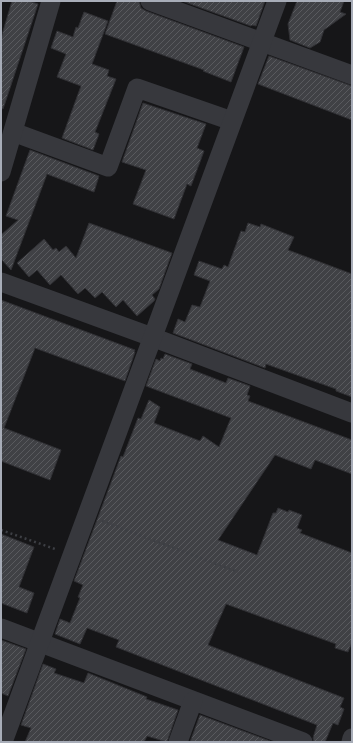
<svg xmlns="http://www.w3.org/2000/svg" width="353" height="743" viewBox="0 0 353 743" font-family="'Asap Condensed',sans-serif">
  <defs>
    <pattern id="building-hatch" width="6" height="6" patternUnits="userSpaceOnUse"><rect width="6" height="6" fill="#404145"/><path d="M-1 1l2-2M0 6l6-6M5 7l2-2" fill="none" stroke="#595a5e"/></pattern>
  </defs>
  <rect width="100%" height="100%" fill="#161618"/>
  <!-- building -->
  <g fill="url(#building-hatch)" stroke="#303034">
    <path d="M 12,1 L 29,1 L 38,4 L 3,109 L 1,108 L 1,38 Z"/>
    <path d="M 117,1 L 139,1 L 141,8 L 146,11 L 244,47 L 231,82 L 203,71 L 204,70 L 105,34 Z"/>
    <path d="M 182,1 L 265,1 L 256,26 L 252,25 L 251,26 Z"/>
    <path d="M 297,1 L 344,1 L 340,12 L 346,14 L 324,30 L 320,42 L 310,48 L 290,40 L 288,24 Z"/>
    <path d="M 84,12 L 108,21 L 92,64 L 109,70 L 107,76 L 116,79 L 95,132 L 99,134 L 93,150 L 62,138 L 81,86 L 57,77 L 66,54 L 51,48 L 57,31 L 73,37 L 76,27 L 78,28 Z"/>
    <path d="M 269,56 L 352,86 L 352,120 L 258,84 Z"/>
    <path d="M 143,103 L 206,124 L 197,148 L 204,151 L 191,186 L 187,184 L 174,219 L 133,204 L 146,170 L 122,162 Z"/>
    <path d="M 30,150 L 99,176 L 94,192 L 47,174 L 11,270 L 1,259 L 1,235 L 18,220 L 6,216 Z"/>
    <path d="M 89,223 L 172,253 L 159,289 L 152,295 L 155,299 L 154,301 L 137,316 L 123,300 L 116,307 L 102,292 L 95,298 L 85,288 L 78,294 L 61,275 L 50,285 L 37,270 L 29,277 L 17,263 L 44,239 L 53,250 L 56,248 L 59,252 L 66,246 L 76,258 Z"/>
    <path d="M 248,223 L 260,227 L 261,224 L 294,237 L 288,250 L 352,274 L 352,397 L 336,391 L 336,389 L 266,364 L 265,368 L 173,333 L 178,319 L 185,322 L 192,305 L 200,307 L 210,281 L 194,275 L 199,261 L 222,269 L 224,265 L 228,267 L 241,231 L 245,232 Z"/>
    <path d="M 1,300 L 135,350 L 134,352 L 135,352 L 125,381 L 35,348 L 4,428 L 61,450 L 50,480 L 1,461 Z"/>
    <path d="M 165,354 L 192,364 L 190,369 L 226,383 L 228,378 L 250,386 L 247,395 L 250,396 L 248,401 L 352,440 L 352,474 L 315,460 L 311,469 L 275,455 L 218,540 L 257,555 L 273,513 L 276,513 L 278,508 L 288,512 L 289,510 L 302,515 L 297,528 L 302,530 L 300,533 L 352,553 L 352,642 L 348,652 L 335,648 L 336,644 L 226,604 L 208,645 L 344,698 L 340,707 L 344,709 L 338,725 L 333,723 L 325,742 L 314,742 L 313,738 L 317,725 L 116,647 L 119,640 L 87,628 L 80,644 L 55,634 L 60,619 L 70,623 L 80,598 L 78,597 L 83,585 L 74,581 L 121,456 L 123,457 L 138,418 L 141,419 L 149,400 L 160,407 L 154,423 L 200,441 L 203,436 L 219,447 L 231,418 L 146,386 L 156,359 L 160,361 L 161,358 L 163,359 Z"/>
    <path d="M 1,534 L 34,547 L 19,587 L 34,593 L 27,613 L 1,603 Z"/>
    <path d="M 1,640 L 26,649 L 8,696 L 1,693 Z"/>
    <path d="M 43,664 L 56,669 L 54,673 L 84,683 L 88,673 L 147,697 L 146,699 L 178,710 L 167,742 L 147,736 L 144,742 L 25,742 L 31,728 L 21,725 Z"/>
    <path d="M 200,715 L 270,741 L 270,742 L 190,742 Z"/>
  </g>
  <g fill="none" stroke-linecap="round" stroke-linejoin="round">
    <!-- path -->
    <g stroke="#3d3f44" stroke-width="2.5" stroke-dasharray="2 3" stroke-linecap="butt">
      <path d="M 102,521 L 238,572"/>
      <path d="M 1,530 L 55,549"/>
    </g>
    <!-- minor -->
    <g stroke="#37383d" stroke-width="19">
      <path d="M 150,1 L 352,75"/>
      <path d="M 13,132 L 108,167 L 137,88 L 232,121"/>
      <path d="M 1,172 L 51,1"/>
      <path d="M 1,282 L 152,337 L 352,413"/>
      <path d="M 1,628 L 303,742"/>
      <path d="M 3,742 L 277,1"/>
      <path d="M 178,742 L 193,701"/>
      <path d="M 351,742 L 352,738"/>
    </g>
  </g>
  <!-- border -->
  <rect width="353" height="743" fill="none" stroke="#a8adb8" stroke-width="4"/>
</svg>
